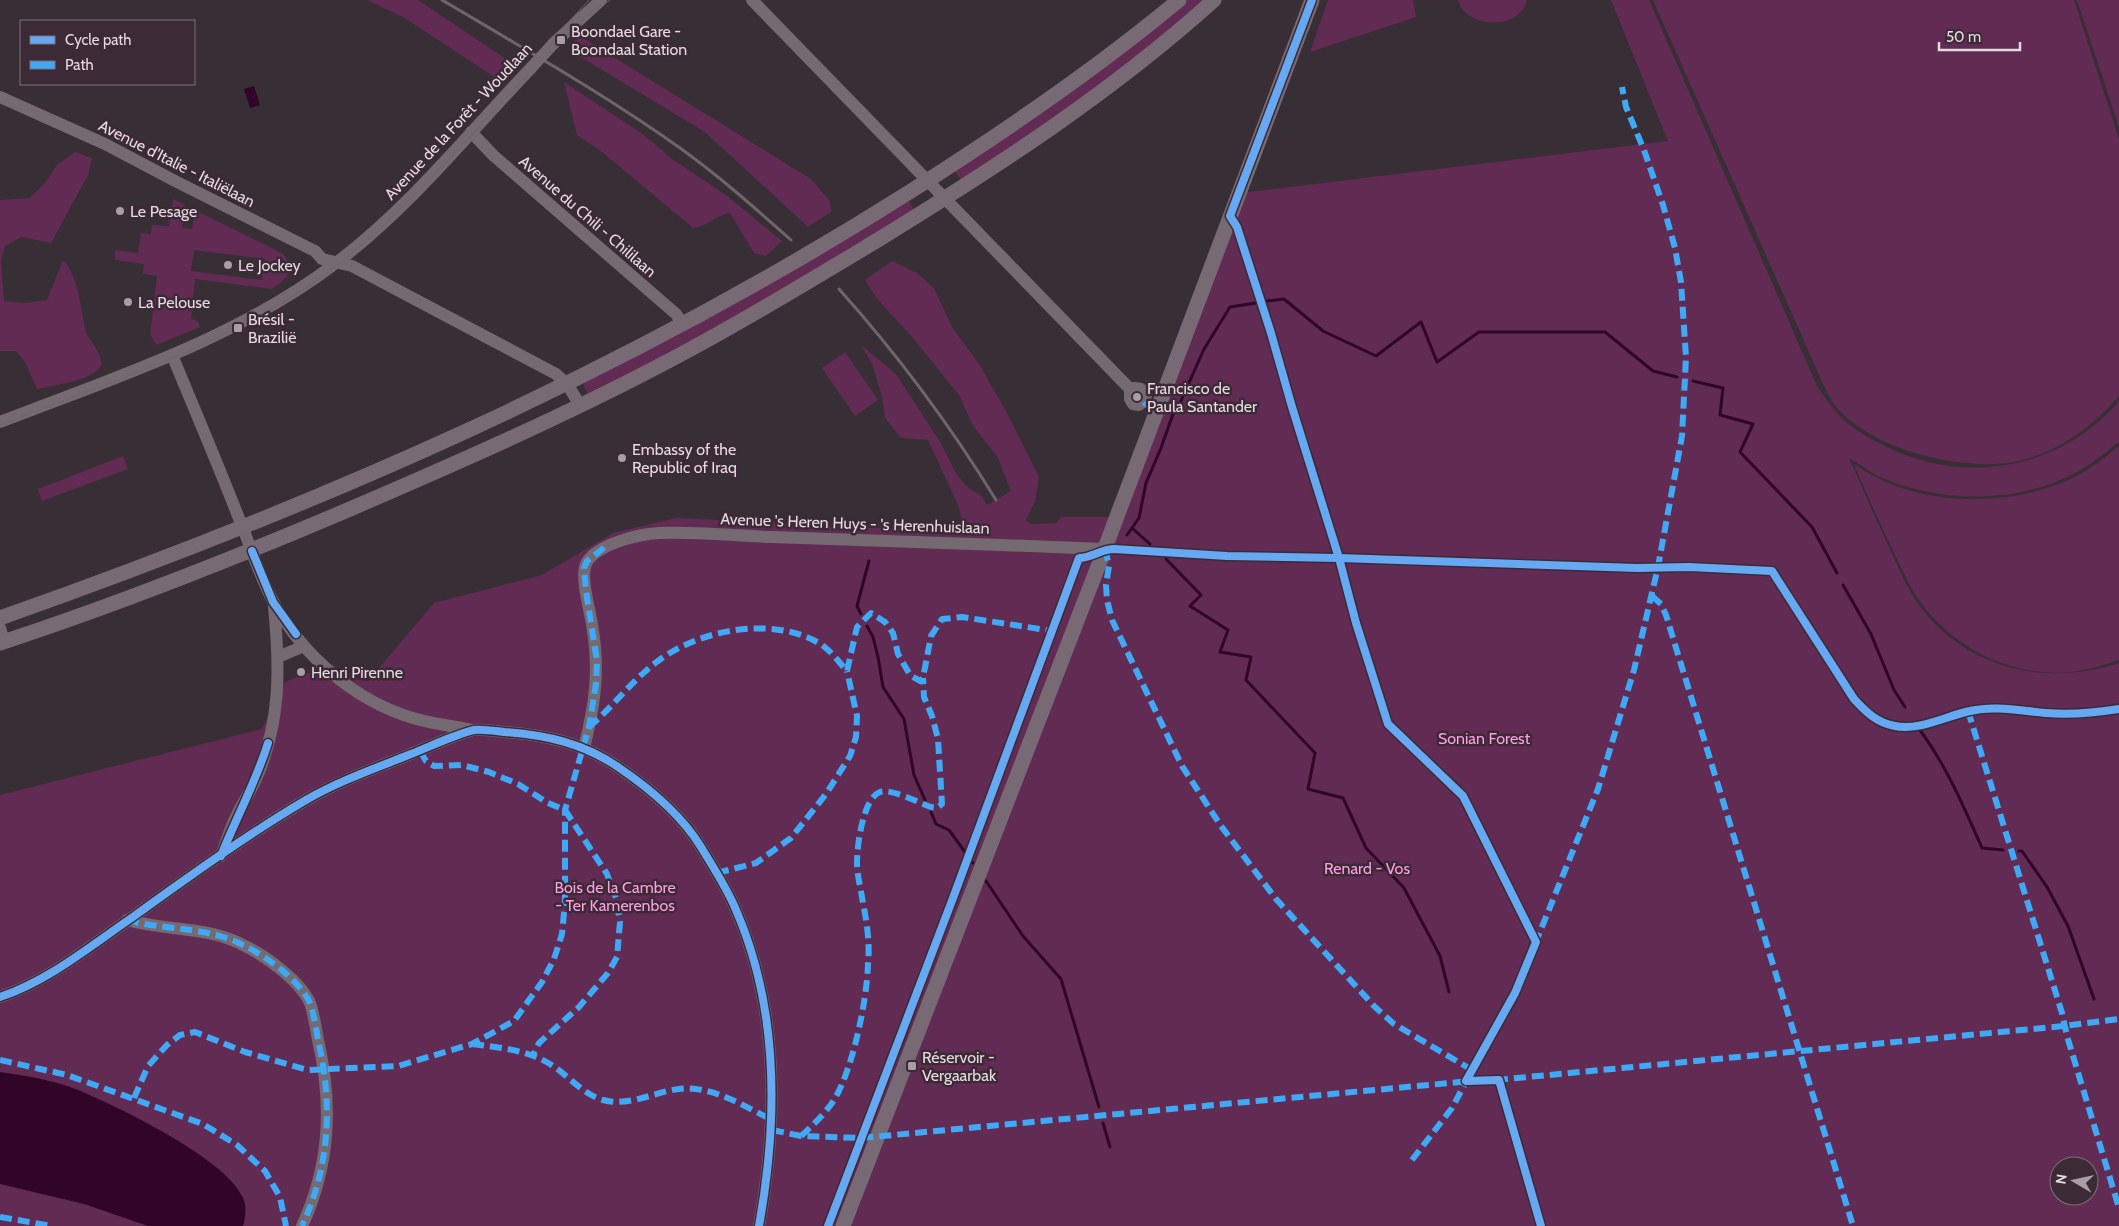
<svg xmlns="http://www.w3.org/2000/svg" width="2119" height="1226" viewBox="0 0 2119 1226" font-family="Cabin,sans-serif">
  <rect width="100%" height="100%" fill="#382e35"/>
  <!-- green -->
  <g fill="#622b53" fill-rule="evenodd">
    <path d="M 367,0 L 418,0 L 503,57 L 510,66 L 496,78 L 403,17 Z"/>
    <path d="M 1186,0 L 1207,0 L 1129,65 L 961,181 L 954,169 Z"/>
    <path d="M 1328,0 L 1413,0 L 1416,17 L 1310,52 Z"/>
    <path d="M 1458,0 L 1527,0 C 1521,30 1466,30 1458,0 Z"/>
    <path d="M 1611,0 L 1649,0 L 1817,386 C 1824,396 1831,407 1840,416 C 1850,427 1864,435 1877,442 C 1958,487 2059,472 2119,401 L 2119,442 L 2116,444 C 2100,457 2084,470 2065,478 C 2007,504 1936,502 1878,476 C 1868,471 1859,463 1849,458 C 1864,491 1878,525 1894,558 C 1901,574 1909,591 1919,605 C 1966,669 2045,687 2119,663 L 2119,1226 L 0,1226 L 0,795 L 262,729 L 285,682 L 332,664 L 350,678 L 368,681 L 434,603 L 542,575 L 613,533 L 676,518 L 964,532 L 959,507 L 928,440 L 901,438 L 885,418 L 882,396 L 872,364 L 861,345 L 896,374 L 941,443 L 956,473 L 967,487 L 982,496 L 987,505 L 1011,491 L 997,456 L 973,426 L 959,395 L 913,338 L 877,299 L 865,280 L 892,261 L 917,273 L 934,288 L 952,327 L 979,364 L 1006,411 L 1039,477 L 1035,501 L 1026,520 L 1031,524 L 1056,523 L 1061,517 L 1116,517 L 1241,193 L 1668,141 ZM 2059,1166 L 2089,1166 L 2089,1196 L 2059,1196 Z"/>
    <path d="M 1653,0 L 2074,0 L 2119,139 L 2119,396 C 2092,427 2060,451 2019,461 C 1965,473 1869,450 1834,404 C 1830,398 1826,391 1823,384 Z"/>
    <path d="M 2077,0 L 2119,0 L 2119,127 Z"/>
    <path d="M 578,35 L 811,179 L 830,201 L 831,212 L 808,227 L 705,132 L 569,50 Z"/>
    <path d="M 564,82 L 644,135 L 672,159 L 726,195 L 782,241 L 766,256 L 754,253 L 730,213 C 714,216 709,226 693,228 L 602,152 L 577,135 Z"/>
    <path d="M 75,152 L 92,158 L 88,175 L 51,243 L 21,237 L 5,246 L 1,260 L 4,301 L 25,303 L 47,300 L 63,260 C 80,279 80,308 86,332 C 89,340 105,358 101,366 C 94,380 52,386 37,389 L 25,362 L 16,351 L 0,351 L 0,200 L 30,198 L 45,183 L 57,165 Z"/>
    <path d="M 173,199 L 185,205 L 182,228 L 192,229 L 195,210 L 282,253 C 298,269 286,279 272,289 L 195,279 L 191,319 L 198,321 L 200,327 L 156,345 L 150,334 L 157,276 L 143,274 L 144,264 L 115,260 L 115,250 L 138,253 L 141,233 L 151,234 L 152,225 L 169,226 ZM 194,250 L 265,259 L 262,280 L 191,271 Z"/>
    <path d="M 907,199 L 915,211 L 733,321 L 590,394 L 587,393 L 583,384 L 584,382 Z"/>
    <path d="M 845,352 L 878,400 L 855,416 L 822,368 Z"/>
    <path d="M 2119,446 L 2119,660 C 2104,665 2087,670 2071,672 C 2014,678 1955,649 1922,604 C 1911,590 1904,573 1896,557 C 1881,526 1867,495 1854,464 C 1912,506 2004,509 2068,480 C 2087,472 2103,459 2119,446 Z"/>
    <path d="M 123,456 L 128,469 L 42,501 L 38,489 Z"/>
  </g>
  <!-- water -->
  <g fill="#310527">
    <path d="M 254,86 L 260,105 L 250,108 L 244,89 Z"/>
    <path d="M 0,1072 C 26,1076 54,1080 78,1090 C 119,1107 224,1158 242,1196 C 247,1205 246,1217 243,1226 L 148,1226 L 84,1204 L 0,1184 Z"/>
  </g>
  <g fill="none" stroke-linecap="round" stroke-linejoin="round">
    <!-- stream -->
    <g stroke="#310527" stroke-width="3">
      <path d="M 1267,301 L 1284,299 L 1323,331 L 1376,356 L 1421,322 L 1437,362 L 1479,332 L 1605,332 L 1653,371 L 1677,377"/>
      <path d="M 1693,381 L 1723,388 L 1720,415 L 1753,424 L 1740,452 L 1812,527 L 1837,573"/>
      <path d="M 1132,528 L 1150,544"/>
      <path d="M 1127,535 L 1139,518 L 1146,483 L 1161,448 L 1173,414 L 1180,403 L 1204,349 L 1230,307 L 1256,303"/>
      <path d="M 1166,559 L 1201,595 L 1190,606 L 1228,630 L 1220,652 L 1251,657 L 1246,680 L 1315,753 L 1308,789 L 1343,798 L 1366,848 L 1404,888 L 1440,956 L 1449,992"/>
      <path d="M 1843,585 L 1871,634 L 1894,690 L 1905,707"/>
      <path d="M 861,614 L 857,606 L 869,561"/>
      <path d="M 867,626 L 873,637 L 878,657 L 883,687 L 904,719 L 914,775 L 925,800"/>
      <path d="M 1920,730 C 1947,767 1964,807 1982,848 L 2003,850"/>
      <path d="M 931,812 L 936,824 L 949,830 L 965,852"/>
      <path d="M 2019,851 L 2022,851 L 2047,887 L 2068,926 L 2094,999"/>
      <path d="M 972,862 L 973,863"/>
      <path d="M 986,881 L 1023,936 L 1061,979 L 1099,1107"/>
      <path d="M 1103,1123 L 1110,1147"/>
    </g>
    <!-- minor -->
    <g stroke="#756a71" stroke-width="12">
      <path d="M 752,0 L 1130,389"/>
      <path d="M 554,43 L 601,0"/>
      <path d="M 0,97 L 105,144 L 175,181 L 315,251 L 322,259 L 352,266 L 556,374 L 567,384 L 580,405"/>
      <path d="M 471,132 L 494,156 L 676,314 L 683,325"/>
      <path d="M 172,355 C 194,408 217,462 238,516 C 250,544 259,576 274,603 C 303,656 355,701 413,718 C 433,724 453,726 472,730"/>
      <path d="M 1135,388 L 1141,389 L 1146,395 L 1145,400 L 1139,405 L 1133,404 L 1130,399 L 1130,389 Z"/>
      <path d="M 0,422 C 116,377 236,339 336,263 C 409,208 468,134 531,68"/>
      <path d="M 0,628 L 4,642"/>
      <path d="M 278,657 L 304,646"/>
      <path d="M 584,748 C 595,705 600,669 592,625 C 590,609 579,575 587,562 C 598,544 639,534 659,533 C 697,531 734,536 772,537 C 883,540 994,545 1105,549"/>
      <path d="M 221,856 C 226,843 230,829 236,817 C 242,804 250,792 256,779 C 281,722 280,668 274,607"/>
      <path d="M 127,920 C 167,931 208,926 245,946 C 266,956 301,982 310,1003 C 314,1014 316,1029 318,1040 C 333,1105 330,1165 302,1226"/>
      <path d="M 0,997 C 48,981 89,947 130,919 C 187,878 245,836 306,800 C 339,781 376,768 411,754 C 429,747 456,734 474,730 C 483,729 495,731 504,732 C 546,735 583,743 618,767 C 649,788 681,814 701,847 C 713,867 727,888 736,910 C 779,1009 778,1121 759,1226"/>
    </g>
    <!-- major -->
    <g stroke="#786a74" stroke-width="15">
      <path d="M 0,618 C 320,505 624,373 911,191 C 1004,132 1095,70 1179,0"/>
      <path d="M 0,643 C 119,604 235,558 350,509 C 464,460 580,409 689,350 C 754,315 818,276 881,238 C 998,166 1112,92 1214,0"/>
      <path d="M 843,1226 L 1099,564 L 1312,0"/>
    </g>
    <!-- tram -->
    <g stroke="#6e656b" stroke-width="1">
      <path d="M 548,44 L 589,0"/>
      <path d="M 0,425 C 109,382 223,347 319,279 C 374,240 419,191 465,142 C 496,108 529,74 561,40 L 589,14 L 610,0"/>
    </g>
    <!-- rail -->
    <g stroke="#6e656b" stroke-width="3">
      <path d="M 442,0 C 523,48 604,94 680,148 C 719,176 755,208 791,240"/>
      <path d="M 839,289 C 898,355 950,425 996,500"/>
    </g>
    <!-- minor-bridge -->
    <path stroke="#756a71" stroke-width="12" d="M 531,68 L 554,43"/>
    <!-- quiet -->
    <g stroke="#3fa9f5" stroke-width="6" stroke-dasharray="12 6" stroke-linecap="butt">
      <path d="M 1144,402 L 1156,414"/>
      <path d="M 1105,549 L 1109,566 L 1106,585 L 1107,600 L 1112,620 L 1182,766 L 1221,826 L 1276,899 L 1375,1007 L 1394,1024 L 1472,1070"/>
      <path d="M 1652,596 L 1661,604 L 1666,615 L 1853,1226"/>
      <path d="M 1968,711 L 2062,1013 L 2067,1036 L 2119,1208"/>
      <path d="M 589,727 C 613,707 632,680 658,661 C 699,630 770,616 817,642 C 829,648 838,661 847,671 L 857,627 L 871,613 L 885,622 L 893,633 L 898,654 L 910,675 L 920,681 L 923,678 L 931,636 L 942,619 L 962,617 L 1053,631"/>
      <path d="M 420,751 L 426,761 L 434,766 L 462,765 L 489,772 L 518,784 L 548,803 L 565,810 L 607,874 L 616,898 L 620,922 L 617,957 L 608,973 L 579,1007 L 539,1043 L 533,1055"/>
      <path d="M 717,873 L 756,863 L 791,838 L 826,794 L 850,756 L 856,737 L 857,716 L 847,671"/>
      <path d="M 127,920 C 167,931 208,926 245,946 C 266,956 301,982 310,1003 C 314,1014 316,1029 318,1040 C 333,1105 330,1165 302,1226"/>
      <path d="M 1535,944 L 1598,789 L 1634,670 L 1658,567 L 1682,436 L 1686,357 L 1681,282 L 1675,248 L 1663,205 L 1644,150 L 1626,107 L 1622,87"/>
      <path d="M 472,1044 C 502,1048 531,1050 556,1068 C 571,1079 585,1095 603,1100 C 629,1107 654,1092 679,1089 C 711,1085 744,1106 772,1120"/>
      <path d="M 0,1060 L 67,1075 L 203,1124 L 237,1145 L 265,1171 L 280,1197 L 286,1226"/>
      <path d="M 1496,1080 L 2064,1026 L 2119,1019"/>
      <path d="M 134,1098 L 148,1066 L 167,1045 L 180,1035 L 195,1032 L 245,1052 L 308,1070 L 398,1066 L 472,1044 L 514,1021 L 542,982 L 554,959 L 562,934 L 565,902 L 565,810 L 589,727 L 596,684 L 597,661 L 586,591 L 584,568 L 587,561 L 605,547"/>
      <path d="M 772,1130 L 801,1136 L 861,1138 L 1471,1081"/>
      <path d="M 801,1136 C 813,1125 825,1114 834,1100 C 853,1069 867,1000 868,964 C 870,943 867,923 863,903 C 861,889 857,876 857,862 C 857,846 863,798 880,792 C 891,788 919,803 931,807 L 937,808 L 942,804 L 938,739 L 932,716 L 924,697 L 923,678"/>
      <path d="M 1412,1160 L 1452,1108 L 1468,1078"/>
      <path d="M 0,1217 L 52,1226"/>
    </g>
    <defs>
      <g id="cycleway">
        <path d="M 1312,0 L 1230,216 L 1237,227 L 1271,333 L 1292,407 L 1339,558 L 1356,623 L 1388,724 L 1463,796 L 1536,942 L 1515,993 L 1466,1081 L 1499,1080 L 1541,1226"/>
        <path d="M 252,551 L 273,602 L 296,634"/>
        <path d="M 221,856 C 236,818 256,782 268,743"/>
        <path d="M 0,997 C 48,981 89,947 130,919 C 187,878 245,836 306,800 C 339,781 376,768 411,754 C 429,747 456,734 474,730 C 483,729 495,731 504,732 C 546,735 583,743 618,767 C 649,788 681,814 701,847 C 713,867 727,888 736,910 C 779,1009 778,1121 759,1226"/>
        <path d="M 828,1226 L 953,898 L 1079,558 C 1092,558 1101,549 1114,549 L 1227,556 L 1339,558 L 1637,568 L 1689,567 L 1772,571 L 1854,699 C 1866,712 1877,723 1895,726 C 1919,731 1946,716 1970,711 C 1995,705 2021,711 2046,713 C 2071,715 2094,713 2119,709"/>
      </g>
    </defs>
    <!-- cycleway casing -->
    <use href="#cycleway" stroke="#3c2a36" stroke-width="11"/>
    <!-- cycleway -->
    <use href="#cycleway" stroke="#66a8f1" stroke-width="8"/>
  </g>
  <!-- markers -->
  <g fill="#a99ea5" stroke="#3c2a36" stroke-width="2">
    <rect x="556" y="35" width="10" height="10" rx="2.5"/>
    <circle cx="120" cy="211" r="5"/>
    <circle cx="228" cy="265" r="5"/>
    <circle cx="128" cy="302" r="5"/>
    <rect x="233" y="323" width="10" height="10" rx="2.5"/>
    <circle cx="1137" cy="397" r="5"/>
    <circle cx="622" cy="458" r="5"/>
    <circle cx="301" cy="672" r="5"/>
    <rect x="907" y="1061" width="10" height="10" rx="2.5"/>
  </g>
  <g text-anchor="middle" stroke-width="5" stroke-linejoin="round" paint-order="stroke">
    <!-- poi labels -->
    <g font-size="16" fill="#e6dae1" stroke="#3c2a36" text-anchor="start">
      <text x="571" y="37">Boondael Gare -<tspan x="571" dy="18">Boondaal Station</tspan></text>
      <text x="130" y="217">Le Pesage</text>
      <text x="238" y="271">Le Jockey</text>
      <text x="138" y="308">La Pelouse</text>
      <text x="248" y="325">Brésil -<tspan x="248" dy="18">Brazilië</tspan></text>
      <text x="1147" y="394">Francisco de<tspan x="1147" dy="18">Paula Santander</tspan></text>
      <text x="632" y="455">Embassy of the<tspan x="632" dy="18">Republic of Iraq</tspan></text>
      <text x="311" y="678">Henri Pirenne</text>
      <text x="922" y="1063">Réservoir -<tspan x="922" dy="18">Vergaarbak</tspan></text>
    </g>
    <!-- street labels -->
    <g font-size="16" fill="#e6dae1" stroke="#3c2a36">
      <text transform="translate(458 121) rotate(-47)" y="6">Avenue de la Forêt - Woudlaan</text>
      <text transform="translate(177 163) rotate(27)" y="6">Avenue d'Italie - Italiëlaan</text>
      <text transform="translate(588 216) rotate(41)" y="6">Avenue du Chili - Chililaan</text>
      <text transform="translate(855 523) rotate(2)" y="6">Avenue 's Heren Huys - 's Herenhuislaan</text>
    </g>
    <!-- park labels -->
    <g font-size="16" fill="#ff9ee2" stroke="#3c2a36">
      <text x="1484" y="744">Sonian Forest</text>
      <text x="1367" y="874">Renard - Vos</text>
      <text x="615" y="893">Bois de la Cambre<tspan x="615" dy="18">- Ter Kamerenbos</tspan></text>
    </g>
  </g>
  <!-- legend -->
  <rect x="20" y="20" width="175" height="65" fill="#3c2a36" stroke="#80707a"/>
  <rect x="30" y="36" width="25" height="8" fill="#66a8f1" stroke="#80707a"/>
  <text x="65" y="45" font-size="15" fill="#e6dae1">Cycle path</text>
  <rect x="30" y="61" width="25" height="8" fill="#3fa9f5" stroke="#80707a"/>
  <text x="65" y="70" font-size="15" fill="#e6dae1">Path</text>
  <!-- north arrow -->
  <g transform="translate(2074 1181) rotate(279)"><circle r="24" fill="#3c2a36" stroke="#80707a"/>
  <path d="M0-4L9 19L0 12L-9 19Z" fill="#a99ea5"/>
  <text y="-8" font-size="14" font-weight="bold" text-anchor="middle" fill="#e6dae1">N</text>
  </g>
  <!-- scale -->
  <path d="M1939 42v8h81v-8" fill="none" stroke="#e6dae1" stroke-width="2.5"/>
  <text x="1946" y="42" font-size="15" fill="#e6dae1" stroke="#3c2a36" stroke-width="4" paint-order="stroke">50 m</text>
</svg>
